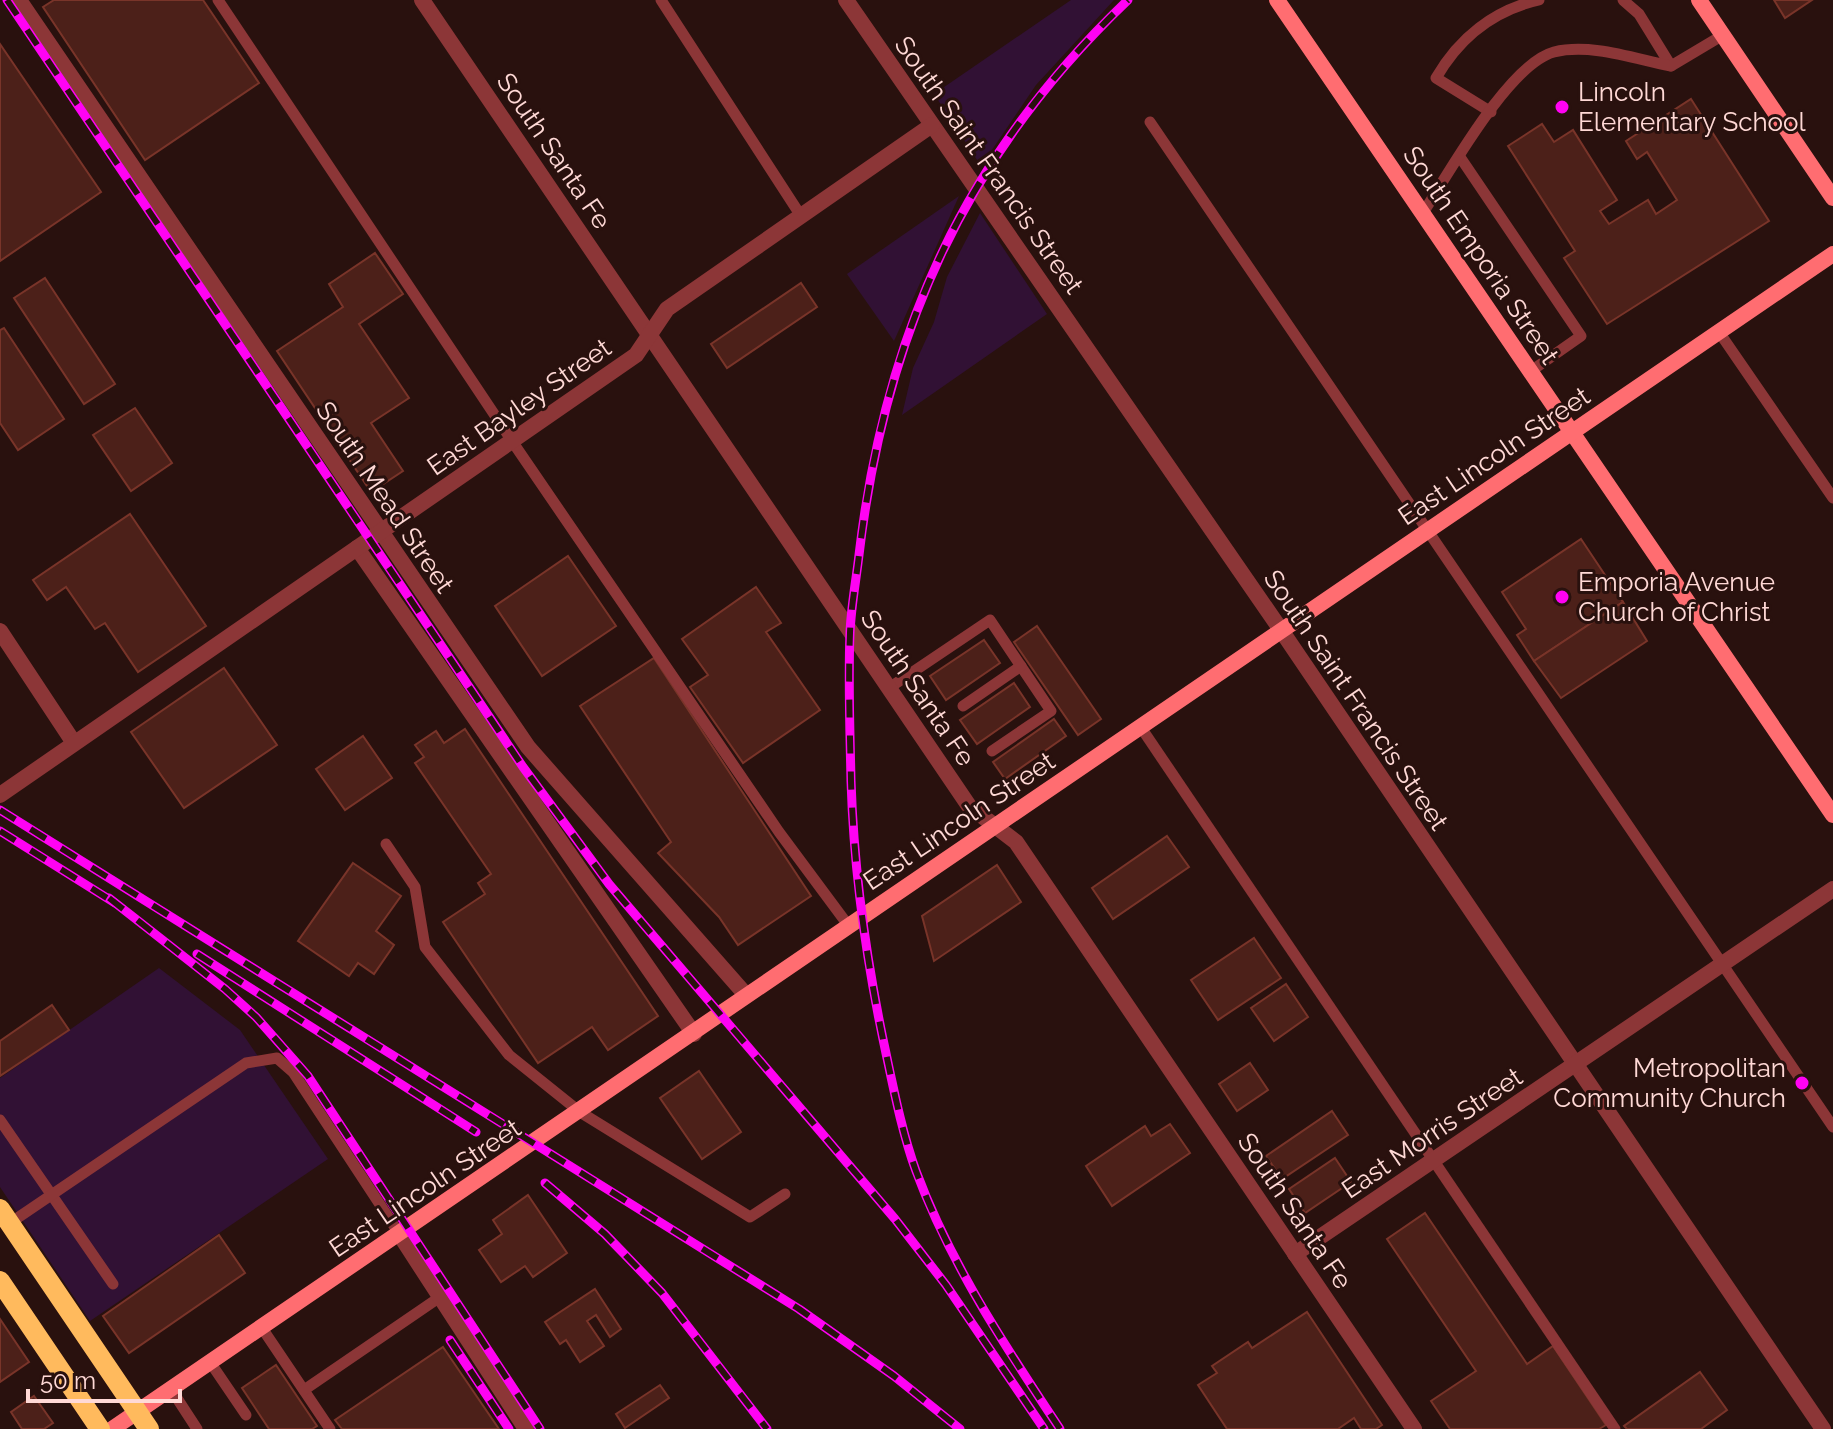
<svg xmlns="http://www.w3.org/2000/svg" width="1833" height="1429" viewBox="0 0 1833 1429" font-family="Raleway,sans-serif">
  <rect width="100%" height="100%" fill="#29110e"/>
  <!-- green -->
  <g fill="#311134">
    <path d="M 1071,0 L 1114,0 L 1036,85 L 981,166 L 934,94 Z"/>
    <path d="M 959,196 L 894,341 L 847,274 Z"/>
    <path d="M 980,213 L 1047,314 L 902,415 L 913,368 L 934,322 L 947,277 Z"/>
    <path d="M 159,968 L 240,1030 L 328,1159 L 90,1321 L 0,1187 L 0,1078 Z"/>
  </g>
  <!-- building -->
  <g fill="#4c2019" stroke="#793429" stroke-width="2">
    <path d="M 54,0 L 203,0 L 259,83 L 145,160 L 43,7 Z"/>
    <path d="M 1774,0 L 1812,0 L 1785,18 Z"/>
    <path d="M 0,44 L 101,192 L 0,261 Z"/>
    <path d="M 1691,99 L 1769,221 L 1607,324 L 1564,258 L 1575,251 L 1508,146 L 1542,124 L 1554,142 L 1573,130 L 1617,200 L 1600,211 L 1609,224 L 1648,200 L 1656,214 L 1677,200 L 1647,152 L 1637,159 L 1626,141 Z"/>
    <path d="M 375,253 L 403,294 L 359,324 L 409,398 L 371,423 L 403,471 L 371,492 L 277,351 L 343,307 L 329,284 Z"/>
    <path d="M 45,278 L 115,384 L 84,404 L 14,298 Z"/>
    <path d="M 801,283 L 817,307 L 727,368 L 711,344 Z"/>
    <path d="M 4,328 L 64,419 L 18,450 L 0,423 L 0,330 Z"/>
    <path d="M 135,408 L 172,463 L 131,491 L 93,435 Z"/>
    <path d="M 130,514 L 206,626 L 138,672 L 105,623 L 95,629 L 66,587 L 47,600 L 33,580 Z"/>
    <path d="M 1581,539 L 1623,602 L 1534,661 L 1517,635 L 1526,629 L 1502,592 Z"/>
    <path d="M 568,556 L 616,626 L 542,676 L 495,606 Z"/>
    <path d="M 756,587 L 781,623 L 766,632 L 820,710 L 743,763 L 690,687 L 708,675 L 682,639 Z"/>
    <path d="M 1623,602 L 1647,641 L 1561,698 L 1534,661 Z"/>
    <path d="M 1037,626 L 1101,719 L 1078,735 L 1014,642 Z"/>
    <path d="M 984,640 L 1000,663 L 946,700 L 930,676 Z"/>
    <path d="M 654,658 L 811,896 L 738,945 L 719,917 L 658,853 L 671,842 L 580,706 Z"/>
    <path d="M 224,668 L 277,745 L 184,808 L 131,732 Z"/>
    <path d="M 1014,683 L 1030,707 L 977,744 L 960,720 Z"/>
    <path d="M 1054,719 L 1066,736 L 1005,779 L 993,762 Z"/>
    <path d="M 465,729 L 658,1016 L 608,1050 L 592,1027 L 538,1063 L 443,922 L 485,894 L 478,883 L 491,874 L 415,763 L 424,757 L 415,745 L 436,731 L 444,743 Z"/>
    <path d="M 363,736 L 392,778 L 345,810 L 316,769 Z"/>
    <path d="M 1167,836 L 1189,867 L 1113,919 L 1092,888 Z"/>
    <path d="M 353,863 L 401,896 L 376,931 L 394,945 L 374,974 L 358,963 L 349,976 L 298,941 Z"/>
    <path d="M 997,865 L 1021,902 L 934,961 L 922,916 Z"/>
    <path d="M 1254,938 L 1281,978 L 1218,1020 L 1191,980 Z"/>
    <path d="M 1286,984 L 1308,1017 L 1274,1041 L 1251,1008 Z"/>
    <path d="M 52,1005 L 69,1030 L 0,1076 L 0,1041 Z"/>
    <path d="M 1250,1063 L 1268,1090 L 1237,1111 L 1219,1084 Z"/>
    <path d="M 699,1071 L 741,1132 L 702,1159 L 660,1098 Z"/>
    <path d="M 1332,1111 L 1348,1135 L 1282,1179 L 1266,1156 Z"/>
    <path d="M 1170,1124 L 1190,1153 L 1112,1206 L 1086,1166 L 1145,1126 L 1151,1136 Z"/>
    <path d="M 1335,1158 L 1351,1182 L 1305,1213 L 1289,1189 Z"/>
    <path d="M 528,1195 L 567,1253 L 533,1277 L 525,1266 L 501,1282 L 479,1250 L 502,1234 L 493,1220 Z"/>
    <path d="M 1425,1213 L 1527,1364 L 1553,1346 L 1606,1425 L 1599,1429 L 1450,1429 L 1431,1401 L 1476,1371 L 1387,1239 Z"/>
    <path d="M 219,1235 L 245,1273 L 129,1353 L 103,1316 Z"/>
    <path d="M 595,1289 L 621,1329 L 610,1337 L 596,1315 L 587,1321 L 604,1346 L 580,1362 L 566,1340 L 560,1344 L 545,1322 Z"/>
    <path d="M 1307,1312 L 1382,1425 L 1376,1429 L 1361,1429 L 1354,1418 L 1338,1429 L 1227,1429 L 1198,1385 L 1217,1373 L 1212,1366 L 1248,1342 L 1252,1348 Z"/>
    <path d="M 0,1319 L 29,1362 L 0,1382 Z"/>
    <path d="M 443,1347 L 499,1429 L 342,1429 L 335,1420 Z"/>
    <path d="M 276,1365 L 317,1426 L 312,1429 L 269,1429 L 242,1388 Z"/>
    <path d="M 1700,1372 L 1727,1410 L 1701,1429 L 1627,1429 L 1624,1426 Z"/>
    <path d="M 660,1385 L 669,1398 L 625,1428 L 616,1414 Z"/>
    <path d="M 34,1396 L 53,1423 L 44,1429 L 22,1429 L 11,1412 Z"/>
  </g>
  <g fill="none" stroke-linecap="round" stroke-linejoin="round">
    <!-- lane -->
    <g stroke="#8c3637" stroke-width="11">
      <path d="M 218,0 L 512,441 L 779,832 L 848,925"/>
      <path d="M 661,0 L 801,216"/>
      <path d="M 1623,0 L 1639,14 L 1671,66"/>
      <path d="M 1491,112 L 1436,78 C 1459,38 1494,10 1539,0"/>
      <path d="M 1150,122 L 1833,1127"/>
      <path d="M 1460,157 L 1581,336 L 1531,371"/>
      <path d="M 1423,213 C 1449,173 1509,64 1554,52 C 1591,43 1635,59 1671,66 L 1723,35"/>
      <path d="M 1719,332 L 1833,498"/>
      <path d="M 889,688 L 990,620 L 1051,711 L 992,751"/>
      <path d="M 963,706 L 1021,666"/>
      <path d="M 1140,726 L 1615,1429"/>
      <path d="M 386,844 L 415,887 L 425,947 L 509,1055 L 580,1112 L 750,1217 L 785,1194"/>
      <path d="M 0,1120 L 113,1284"/>
      <path d="M 10,1223 L 246,1063 L 277,1058 L 293,1072 L 400,1235"/>
      <path d="M 262,1328 L 330,1429"/>
      <path d="M 210,1362 L 246,1415"/>
      <path d="M 171,1389 L 197,1429"/>
      <path d="M 304,1390 L 440,1297"/>
    </g>
    <!-- street -->
    <g stroke="#8c3637" stroke-width="16">
      <path d="M 19,0 L 528,747 L 746,995"/>
      <path d="M 422,0 L 969,806 L 1016,842 L 1414,1429"/>
      <path d="M 846,0 L 1281,630 L 1823,1429"/>
      <path d="M 357,548 L 694,1034"/>
      <path d="M 0,631 L 74,743"/>
      <path d="M 0,795 L 636,355 L 667,309 L 932,125"/>
      <path d="M 400,1235 L 526,1429"/>
      <path d="M 1295,1254 L 1833,889"/>
    </g>
    <!-- secondary -->
    <g stroke="#ff6d71" stroke-width="16">
      <path d="M 1277,0 L 1833,815"/>
      <path d="M 1699,0 L 1833,198"/>
      <path d="M 112,1429 L 1833,254"/>
    </g>
    <!-- primary -->
    <g stroke="#ffba5d" stroke-width="20">
      <path d="M 0,1209 L 149,1429"/>
      <path d="M 0,1281 L 100,1429"/>
    </g>
    <defs>
      <g id="rail">
        <path d="M 7,0 L 523,767 L 609,884 L 895,1219 L 946,1285 L 1044,1429"/>
        <path d="M 0,810 L 799,1309 L 894,1376 L 960,1429"/>
        <path d="M 0,831 L 115,903"/>
        <path d="M 109,898 L 225,989 L 256,1017 L 308,1076 L 540,1429"/>
        <path d="M 197,954 L 476,1132"/>
        <path d="M 545,1183 L 605,1234 L 662,1293 L 767,1429"/>
        <path d="M 450,1340 L 509,1429"/>
        <path d="M 1060,1429 C 1005,1346 951,1265 916,1171 C 903,1135 895,1096 887,1058 C 867,966 854,875 851,781 C 850,731 848,682 850,633 C 851,607 856,581 859,555 C 885,333 965,155 1128,0"/>
      </g>
    </defs>
    <!-- rail casing -->
    <use href="#rail" stroke="#ff02f3" stroke-width="9"/>
    <!-- rail -->
    <use href="#rail" stroke="#29110e" stroke-width="6" stroke-dasharray="18" stroke-linecap="butt"/>
  </g>
  <!-- markers -->
  <g fill="#ff02f3" stroke="#29110e" stroke-width="3">
    <circle cx="1562" cy="107" r="8"/>
    <circle cx="1562" cy="597" r="8"/>
    <circle cx="1802" cy="1083" r="8"/>
  </g>
  <g text-anchor="middle" stroke-width="6" stroke-linejoin="round" paint-order="stroke">
    <!-- poi labels -->
    <g font-size="26" fill="#ffd9d6" stroke="#29110e" text-anchor="start">
      <text x="1578" y="101">Lincoln<tspan x="1578" dy="30">Elementary School</tspan></text>
      <text x="1578" y="591">Emporia Avenue<tspan x="1578" dy="30">Church of Christ</tspan></text>
      <text x="1786" y="1077" text-anchor="end">Metropolitan<tspan x="1786" dy="30">Community Church</tspan></text>
    </g>
    <!-- street labels -->
    <g font-size="26" fill="#ffd9d6" stroke="#29110e">
      <text transform="translate(554 151) rotate(56)" y="9">South Santa Fe</text>
      <text transform="translate(989 165) rotate(55)" y="9">South Saint Francis Street</text>
      <text transform="translate(1481 255) rotate(56)" y="9">South Emporia Street</text>
      <text transform="translate(519 407) rotate(-35)" y="9">East Bayley Street</text>
      <text transform="translate(1494 456) rotate(-34)" y="9">East Lincoln Street</text>
      <text transform="translate(385 497) rotate(56)" y="9">South Mead Street</text>
      <text transform="translate(918 688) rotate(56)" y="9">South Santa Fe</text>
      <text transform="translate(1356 700) rotate(56)" y="9">South Saint Francis Street</text>
      <text transform="translate(959 821) rotate(-34)" y="9">East Lincoln Street</text>
      <text transform="translate(1432 1133) rotate(-34)" y="9">East Morris Street</text>
      <text transform="translate(425 1188) rotate(-34)" y="9">East Lincoln Street</text>
      <text transform="translate(1295 1211) rotate(56)" y="9">South Santa Fe</text>
    </g>
  </g>
  <!-- scale -->
  <path d="M28 1389v12h152v-12" fill="none" stroke="#ffd9d6" stroke-width="4"/>
  <text x="40" y="1389" font-size="24" fill="#ffd9d6" stroke="#29110e" stroke-width="6" paint-order="stroke">50 m</text>
</svg>
